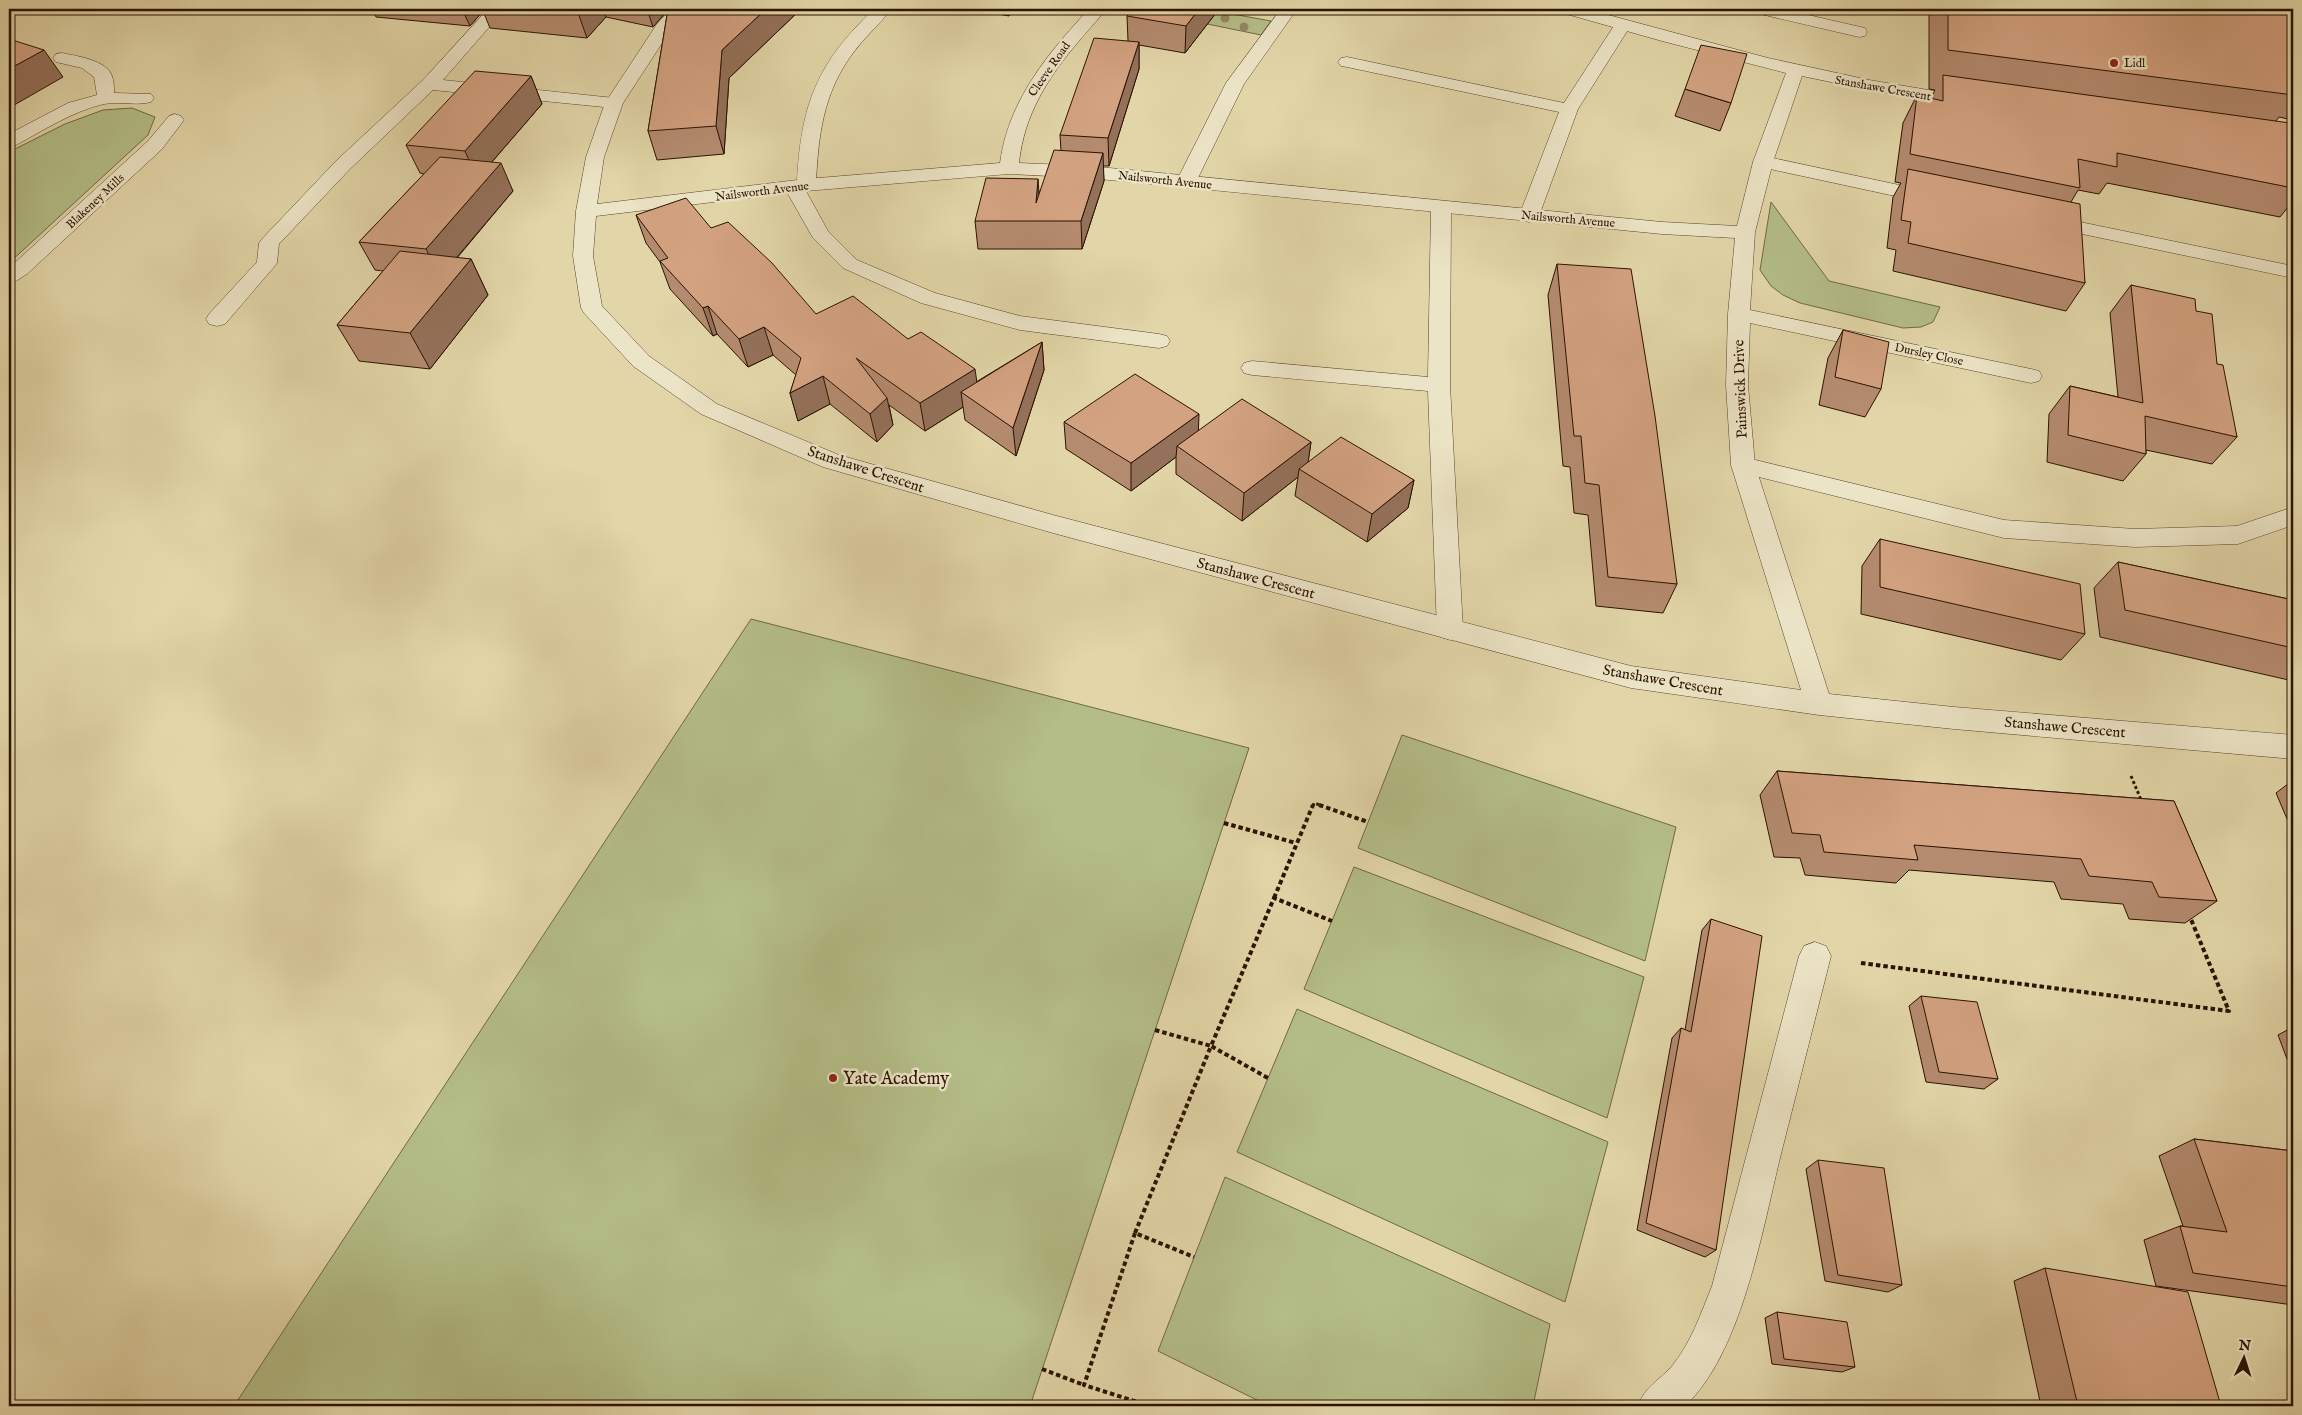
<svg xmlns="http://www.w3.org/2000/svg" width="2302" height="1415" viewBox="0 0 2302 1415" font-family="'IM FELL English',serif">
  <rect width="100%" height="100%" fill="#e2d6a8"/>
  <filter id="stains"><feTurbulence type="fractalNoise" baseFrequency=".004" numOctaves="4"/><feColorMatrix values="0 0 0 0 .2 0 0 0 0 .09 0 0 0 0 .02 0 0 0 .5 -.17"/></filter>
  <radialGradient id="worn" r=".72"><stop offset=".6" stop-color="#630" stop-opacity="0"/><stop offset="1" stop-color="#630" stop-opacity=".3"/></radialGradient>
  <!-- green -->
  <g fill="#b4bd87" stroke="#6f6844">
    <path d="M 1205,9 L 1271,21 L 1261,35 L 1193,21 Z"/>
    <path d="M 132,108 L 155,117 L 148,135 L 9,263 L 9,152 L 65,124 L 103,110 Z"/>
    <path d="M 1771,202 L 1829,281 L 1940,307 L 1933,322 L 1921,327 L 1903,328 L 1800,303 L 1783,295 L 1771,286 L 1760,270 Z"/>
    <path d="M 751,619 L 1249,748 L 1030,1406 L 234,1406 Z"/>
    <path d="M 1402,735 L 1676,827 L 1645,961 L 1358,848 Z"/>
    <path d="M 1354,867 L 1644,977 L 1607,1118 L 1304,989 Z"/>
    <path d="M 1297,1009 L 1608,1142 L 1565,1302 L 1237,1152 Z"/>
    <path d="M 1225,1177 L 1550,1324 L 1533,1406 L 1269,1406 L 1158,1351 Z"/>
  </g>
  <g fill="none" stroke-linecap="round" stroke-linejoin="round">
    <defs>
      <g id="service">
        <path d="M 488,9 L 505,9 L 443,80 L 614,98 L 620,99 L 623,103 L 620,107 L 614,108 L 433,90 L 350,169 L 279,244 L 277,263 L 274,267 L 225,324 L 217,326 L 209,324 L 206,319 L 209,314 L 257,262 L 259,243 L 262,239 L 336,161 L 423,80 Z"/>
        <path d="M 874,9 L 891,9 C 880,25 864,37 853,53 C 823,93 818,137 816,185 L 813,189 L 806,191 L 828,231 L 857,260 L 935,293 L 1020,316 L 1159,334 L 1167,336 L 1170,341 L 1167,346 L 1159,348 L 1020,330 L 921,303 L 843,268 L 813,238 L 784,187 L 787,183 L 797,182 C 801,104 817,63 874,9 Z"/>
        <path d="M 1281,9 L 1297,9 L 1244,84 L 1196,182 L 1193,186 L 1186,188 L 1179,186 L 1176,182 L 1226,83 Z"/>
        <path d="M 1754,9 L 1782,9 L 1865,28 L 1867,32 L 1865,36 L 1859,37 L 1756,13 Z"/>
        <path d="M 1623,20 L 1629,21 L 1631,25 L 1578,109 L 1539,216 L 1536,220 L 1529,222 L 1522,220 L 1519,216 L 1559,112 L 1347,67 L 1341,66 L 1338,62 L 1341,58 L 1347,57 L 1564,103 L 1617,21 Z"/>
        <path d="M 1763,156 L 1932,192 L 1939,194 L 1942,198 L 1939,202 L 1932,204 L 1756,166 L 1753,162 L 1756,158 Z"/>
        <path d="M 1441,202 L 1448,204 L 1451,208 L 1450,385 L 1463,630 L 1459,637 L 1450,640 L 1441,637 L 1437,630 L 1428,391 L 1252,375 L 1244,373 L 1241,368 L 1244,363 L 1252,361 L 1428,377 L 1431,208 L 1434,204 Z"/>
        <path d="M 2046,215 L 2293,266 L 2293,278 L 2039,225 L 2036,221 L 2039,217 Z"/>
        <path d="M 1743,457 L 2004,520 L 2135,529 L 2237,526 L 2293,507 L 2293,525 L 2238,544 L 2135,547 L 2004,538 L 1735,471 L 1731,465 L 1735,459 Z"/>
        <path d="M 1815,942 L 1826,946 L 1831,956 C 1814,1023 1797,1091 1780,1158 C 1762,1232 1741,1354 1685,1406 L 1638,1406 C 1645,1386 1659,1381 1672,1366 C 1691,1343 1701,1313 1712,1286 L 1799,956 L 1804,946 Z"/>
      </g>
      <g id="minor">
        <path d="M 671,9 L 688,9 L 670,31 L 623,103 L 604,157 L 597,204 L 806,179 L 1000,163 C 1008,101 1048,53 1089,9 L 1106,9 C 1098,20 1088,30 1079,41 C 1048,77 1024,115 1019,163 L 1089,166 L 1662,222 L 1737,226 L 1753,162 L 1786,73 L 1662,41 L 1563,13 L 1561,9 L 1586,9 L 1768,58 L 1869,80 L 1976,98 L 1979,102 L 1976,106 L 1970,107 L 1869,90 L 1802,76 L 1773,162 L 1755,232 L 1750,310 L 2031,369 L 2039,371 L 2042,376 L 2039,381 L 2031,383 L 1750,323 L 1748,385 L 1755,465 L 1829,694 L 1954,707 L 2293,735 L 2293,759 L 1954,729 L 1819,715 L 1631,688 L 1053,533 L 823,467 L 701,414 L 633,366 L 584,313 L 581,308 L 573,256 L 576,211 L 586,157 L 605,103 L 657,24 ZM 1009,174 L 1089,178 L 1662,234 L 1735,238 L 1728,314 L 1726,385 L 1731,465 L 1801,690 L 1631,666 L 1053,515 L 839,455 L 717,404 L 649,356 L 602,306 L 593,256 L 596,216 L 806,191 Z"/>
        <path d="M 62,53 C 76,56 107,60 112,76 C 114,81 114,87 114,93 L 151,94 L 154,98 L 151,102 C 136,106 120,101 104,104 C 73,111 44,130 16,145 L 9,147 L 9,134 L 68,103 L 97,95 L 94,77 L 82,68 L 56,62 L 53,58 L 56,54 Z"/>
        <path d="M 175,114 L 181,116 L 184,120 L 162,149 L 27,274 L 16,281 L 9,283 L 9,268 L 148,141 L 169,116 Z"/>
      </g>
    </defs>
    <!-- service casing -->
    <use href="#service" stroke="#58432a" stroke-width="1"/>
    <!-- minor casing -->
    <use href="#minor" stroke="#58432a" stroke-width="1"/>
    <!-- path-far1 -->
    <g stroke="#2a1200" stroke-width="3" stroke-dasharray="3 2.5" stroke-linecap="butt">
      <path d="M 2131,776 L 2142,802"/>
      <path d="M 1313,806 L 1314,803 L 1323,806"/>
    </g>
    <!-- path -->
    <g stroke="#2a1200" stroke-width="4" stroke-dasharray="4.5 3" stroke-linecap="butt">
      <path d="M 1319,805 L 1368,822"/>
      <path d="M 1224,823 L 1296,843"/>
      <path d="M 1274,898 L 1313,805"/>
      <path d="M 1861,963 L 2229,1011 L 2190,917"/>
      <path d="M 1155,1030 L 1211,1046 L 1274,898 L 1332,921"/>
      <path d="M 1135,1233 L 1211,1046 L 1268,1078"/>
      <path d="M 1042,1369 L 1084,1385"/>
      <path d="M 1150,1406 L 1084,1385 L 1135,1233 L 1194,1257"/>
    </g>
    <!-- service -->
    <use href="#service" fill="#ece4c6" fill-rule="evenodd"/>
    <!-- minor -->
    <use href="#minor" fill="#ece4c6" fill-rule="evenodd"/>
  </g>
  <!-- trees -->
  <g fill="#938662">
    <circle cx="1225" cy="18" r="4.5"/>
    <circle cx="1244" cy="27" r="4.5"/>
  </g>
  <!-- wall -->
  <g fill="#b58b6f" stroke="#2a1200">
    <path d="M 372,9 L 801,9 L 729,78 L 724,154 L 657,160 L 648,131 L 667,15 L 666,12 L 653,27 L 606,17 L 587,38 L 490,28 L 483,11 L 470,26 L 376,17 Z"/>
    <path d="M 972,9 L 1016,9 L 1009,16 Z"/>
    <path d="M 1133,9 L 1219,9 L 1185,53 L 1139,45 L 1139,69 L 1109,166 L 1103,166 L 1104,181 L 1082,249 L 978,249 L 975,221 L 1039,193 L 1061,151 L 1060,135 L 1128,41 L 1127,16 Z"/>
    <path d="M 1872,9 L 1889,9 L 1887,13 Z"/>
    <path d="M 1929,9 L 2289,9 L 2293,11 L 2293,112 L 2288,119 L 2279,117 L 2276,121 L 2293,143 L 2293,201 L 2280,217 L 2107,183 L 2099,194 L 2078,190 L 2071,202 L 2085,283 L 2066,311 L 1893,271 L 1896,250 L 1887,248 L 1893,197 L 1901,183 L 1895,182 L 1903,123 L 1917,95 L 1931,98 L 1935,90 L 1929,89 Z"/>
    <path d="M 531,76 L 542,104 L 492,162 L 513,191 L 457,258 L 471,259 L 488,295 L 430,369 L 359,361 L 337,325 L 383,271 L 375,270 L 359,242 L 424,174 L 420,173 L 406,145 Z"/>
    <path d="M 1685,89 L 1731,103 L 1720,131 L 1675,116 Z"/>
    <path d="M 636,215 L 711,228 L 816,314 L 908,339 L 976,382 L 1042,342 L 1044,370 L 1016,456 L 965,420 L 963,407 L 925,431 L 889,405 L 893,425 L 877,442 L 830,404 L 798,421 L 790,393 L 796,375 L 773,355 L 748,367 L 717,334 L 713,336 L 670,289 L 660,262 L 646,243 Z"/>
    <path d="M 1557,264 L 1677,584 L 1663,613 L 1596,606 L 1588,515 L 1574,513 L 1570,467 L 1563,466 L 1548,295 Z"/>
    <path d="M 2131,285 L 2196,311 L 2217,364 L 2237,437 L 2212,464 L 2146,450 L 2146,454 L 2123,481 L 2047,462 L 2049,414 L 2070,386 L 2118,397 L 2110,313 Z"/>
    <path d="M 1843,330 L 1881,389 L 1865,417 L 1819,405 L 1828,358 Z"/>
    <path d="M 1064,422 L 1198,431 L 1311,442 L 1308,462 L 1414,480 L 1408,508 L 1367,542 L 1295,496 L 1298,477 L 1242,521 L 1176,474 L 1176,457 L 1131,491 L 1066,449 Z"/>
    <path d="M 1880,539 L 2085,634 L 2061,660 L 1861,614 L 1862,566 Z"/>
    <path d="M 2118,562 L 2293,600 L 2293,681 L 2100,637 L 2094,588 Z"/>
    <path d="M 1777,771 L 2174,801 L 2217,901 L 2185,923 L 2129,919 L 2123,904 L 2061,899 L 2054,882 L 1909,870 L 1896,883 L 1805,875 L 1800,858 L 1774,857 L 1760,795 Z"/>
    <path d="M 2293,780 L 2293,833 L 2276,793 Z"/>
    <path d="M 1711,919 L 1716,1250 L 1705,1257 L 1637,1230 L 1672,1038 L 1681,1028 L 1685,1030 L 1702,930 Z"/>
    <path d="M 1921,996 L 1998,1079 L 1984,1089 L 1926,1082 L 1909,1006 Z"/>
    <path d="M 2293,1027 L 2293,1075 L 2278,1035 Z"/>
    <path d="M 2194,1139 L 2293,1151 L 2293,1305 L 2156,1286 L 2144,1240 L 2180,1226 L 2183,1226 L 2159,1156 Z"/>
    <path d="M 1818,1160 L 1902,1285 L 1888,1292 L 1825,1281 L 1806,1169 Z"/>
    <path d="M 2045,1268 L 2221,1406 L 2041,1406 L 2014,1281 Z"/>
    <path d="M 1777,1312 L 1855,1367 L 1842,1372 L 1772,1364 L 1765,1318 Z"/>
  </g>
  <!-- shaded-wall -->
  <g fill="#94715a" stroke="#2a1200">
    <path d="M 462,9 L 482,9 L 483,11 L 470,26 Z"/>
    <path d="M 579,9 L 603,9 L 606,17 L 587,38 L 577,10 Z"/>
    <path d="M 647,9 L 665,9 L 666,12 L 653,27 Z"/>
    <path d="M 766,9 L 801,9 L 729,78 L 724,154 L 716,126 L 722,50 Z"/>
    <path d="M 1009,9 L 1016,9 L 1009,16 Z"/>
    <path d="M 1199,9 L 1219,9 L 1185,53 L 1186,26 Z"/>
    <path d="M 1139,42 L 1139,69 L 1109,166 L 1108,138 Z"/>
    <path d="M 44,50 L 63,77 L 9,108 L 9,69 Z"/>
    <path d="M 531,76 L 542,104 L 477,179 L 465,151 Z"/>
    <path d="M 1103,153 L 1104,181 L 1082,249 L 1081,221 Z"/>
    <path d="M 501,163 L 513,191 L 440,277 L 426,249 Z"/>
    <path d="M 1038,179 L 1040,207 L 1036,203 Z"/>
    <path d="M 471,259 L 488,295 L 430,369 L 410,333 Z"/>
    <path d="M 708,306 L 717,334 L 713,336 L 703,308 Z"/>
    <path d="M 764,327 L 773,355 L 748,367 L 739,339 Z"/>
    <path d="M 1042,342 L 1044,370 L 1016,456 L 1013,428 Z"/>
    <path d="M 975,369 L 979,397 L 961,392 L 963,407 L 925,431 L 920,403 Z"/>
    <path d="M 823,376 L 830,404 L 798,421 L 790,393 Z"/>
    <path d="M 887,398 L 893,425 L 877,442 L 870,414 Z"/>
    <path d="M 1199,414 L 1198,441 L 1177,446 L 1176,457 L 1131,491 L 1131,463 Z"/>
    <path d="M 1311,442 L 1307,470 L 1299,469 L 1298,477 L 1242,521 L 1244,493 Z"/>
    <path d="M 1414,480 L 1408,508 L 1367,542 L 1372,514 Z"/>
  </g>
  <!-- building -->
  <g fill="#d3a281" stroke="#2a1200">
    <path d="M 562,9 L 579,9 L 577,10 Z"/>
    <path d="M 668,9 L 766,9 L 722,50 L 716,126 L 648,131 Z"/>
    <path d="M 1133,9 L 1199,9 L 1186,26 L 1127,16 Z"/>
    <path d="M 1948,9 L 2289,9 L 2293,11 L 2293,76 L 2291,76 L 2293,85 L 2293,95 L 1948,50 Z"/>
    <path d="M 1094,38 L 1139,42 L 1108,138 L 1060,135 Z"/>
    <path d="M 9,39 L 44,50 L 9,69 Z"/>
    <path d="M 1701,45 L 1747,54 L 1731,103 L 1685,89 Z"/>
    <path d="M 475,71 L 531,76 L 465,151 L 406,145 Z"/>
    <path d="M 1943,75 L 2290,123 L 2293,143 L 2293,188 L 2117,153 L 2117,167 L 2078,159 L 2080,188 L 1910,154 L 1917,95 L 1943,101 Z"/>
    <path d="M 1054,150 L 1103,153 L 1081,221 L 975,221 L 986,178 L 1038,179 L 1036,203 Z"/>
    <path d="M 440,157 L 501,163 L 426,249 L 359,242 Z"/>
    <path d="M 1908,169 L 2080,204 L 2085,283 L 1908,243 L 1911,222 L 1901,220 Z"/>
    <path d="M 686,198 L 711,228 L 728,222 L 772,263 L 816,314 L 853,296 L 908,339 L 921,332 L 975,369 L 920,403 L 856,358 L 887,398 L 870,414 L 823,376 L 790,393 L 801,358 L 764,327 L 739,339 L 708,306 L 703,308 L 660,261 L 668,258 L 636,215 Z"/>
    <path d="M 400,251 L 471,259 L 410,333 L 337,325 Z"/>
    <path d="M 1557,264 L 1631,269 L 1655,416 L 1677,584 L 1608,577 L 1599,485 L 1585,483 L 1581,436 L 1574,436 Z"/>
    <path d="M 2131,285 L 2195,299 L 2196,311 L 2212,314 L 2217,364 L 2223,365 L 2237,437 L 2145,416 L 2146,454 L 2068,435 L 2070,386 L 2143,403 Z"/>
    <path d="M 1843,330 L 1889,342 L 1881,389 L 1835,377 Z"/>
    <path d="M 1042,342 L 1013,428 L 961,392 Z"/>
    <path d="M 1135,374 L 1199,414 L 1131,463 L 1064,422 Z"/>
    <path d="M 1242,399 L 1311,442 L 1244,493 L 1177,446 Z"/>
    <path d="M 1341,437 L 1414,480 L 1372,514 L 1299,469 Z"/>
    <path d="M 1880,539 L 2080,584 L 2085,634 L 1880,587 Z"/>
    <path d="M 2118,562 L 2293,600 L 2293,648 L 2125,610 Z"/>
    <path d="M 1777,771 L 2174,801 L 2217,901 L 2159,897 L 2152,882 L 2089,876 L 2081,859 L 1914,845 L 1918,860 L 1824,852 L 1820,835 L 1792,833 Z"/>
    <path d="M 1711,919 L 1762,936 L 1716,1250 L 1646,1223 L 1681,1028 L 1691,1032 Z"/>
    <path d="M 1921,996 L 1977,1002 L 1998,1079 L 1939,1072 Z"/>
    <path d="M 2194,1139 L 2293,1151 L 2293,1287 L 2193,1273 L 2180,1226 L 2227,1232 Z"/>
    <path d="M 1818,1160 L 1884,1168 L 1902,1285 L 1838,1275 Z"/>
    <path d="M 2045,1268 L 2188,1292 L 2221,1406 L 2078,1406 Z"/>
    <path d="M 1777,1312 L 1847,1322 L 1855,1367 L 1784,1359 Z"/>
  </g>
  <!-- markers -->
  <g fill="#8f2418" stroke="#ece4c6" stroke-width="2">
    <circle cx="2114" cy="63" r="5"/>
    <circle cx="833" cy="1078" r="5"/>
  </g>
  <g text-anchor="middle" stroke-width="5" stroke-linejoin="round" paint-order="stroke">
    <!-- far-poi labels -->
    <g font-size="12" fill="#2a1200" stroke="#ece4c6" text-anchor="start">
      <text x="2124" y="67">Lidl</text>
    </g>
    <!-- far-street labels -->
    <g font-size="12" fill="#2a1200" stroke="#ece4c6">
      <text transform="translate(1049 69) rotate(-55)" y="4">Cleeve Road</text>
      <text transform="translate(1883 88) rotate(10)" y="4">Stanshawe Crescent</text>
      <text transform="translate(1165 180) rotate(6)" y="4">Nailsworth Avenue</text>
      <text transform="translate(762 191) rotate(-7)" y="4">Nailsworth Avenue</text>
      <text transform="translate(95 201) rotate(-43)" y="4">Blakeney Mills</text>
      <text transform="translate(1568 219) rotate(5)" y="4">Nailsworth Avenue</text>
      <text transform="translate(1929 354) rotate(12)" y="4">Dursley Close</text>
    </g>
    <!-- street labels -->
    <g font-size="15" fill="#2a1200" stroke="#ece4c6">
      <text transform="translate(1740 389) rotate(-92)" y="5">Painswick Drive</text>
      <text transform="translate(866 469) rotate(18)" y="5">Stanshawe Crescent</text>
      <text transform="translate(1256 578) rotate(15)" y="5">Stanshawe Crescent</text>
      <text transform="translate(1663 680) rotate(10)" y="5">Stanshawe Crescent</text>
      <text transform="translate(2065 727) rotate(5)" y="5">Stanshawe Crescent</text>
    </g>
    <!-- near-poi labels -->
    <g font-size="18" fill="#2a1200" stroke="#ece4c6" text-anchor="start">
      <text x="843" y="1084">Yate Academy</text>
    </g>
  </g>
  <!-- margin -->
  <rect width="2302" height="1415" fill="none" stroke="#e2d6a8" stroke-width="30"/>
  <rect x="10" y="10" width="2282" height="1395" fill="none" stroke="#2a1200" stroke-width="2.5"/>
  <rect x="15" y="15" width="2272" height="1385" fill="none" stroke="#2a1200"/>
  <!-- north arrow -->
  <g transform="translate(2244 1358) rotate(4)" stroke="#ece4c6" stroke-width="4" paint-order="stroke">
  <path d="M0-4L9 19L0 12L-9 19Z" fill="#2a1200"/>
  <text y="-8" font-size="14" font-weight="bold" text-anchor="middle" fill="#2a1200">N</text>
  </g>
  <rect width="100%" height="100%" filter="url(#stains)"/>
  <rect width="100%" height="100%" fill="url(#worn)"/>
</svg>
